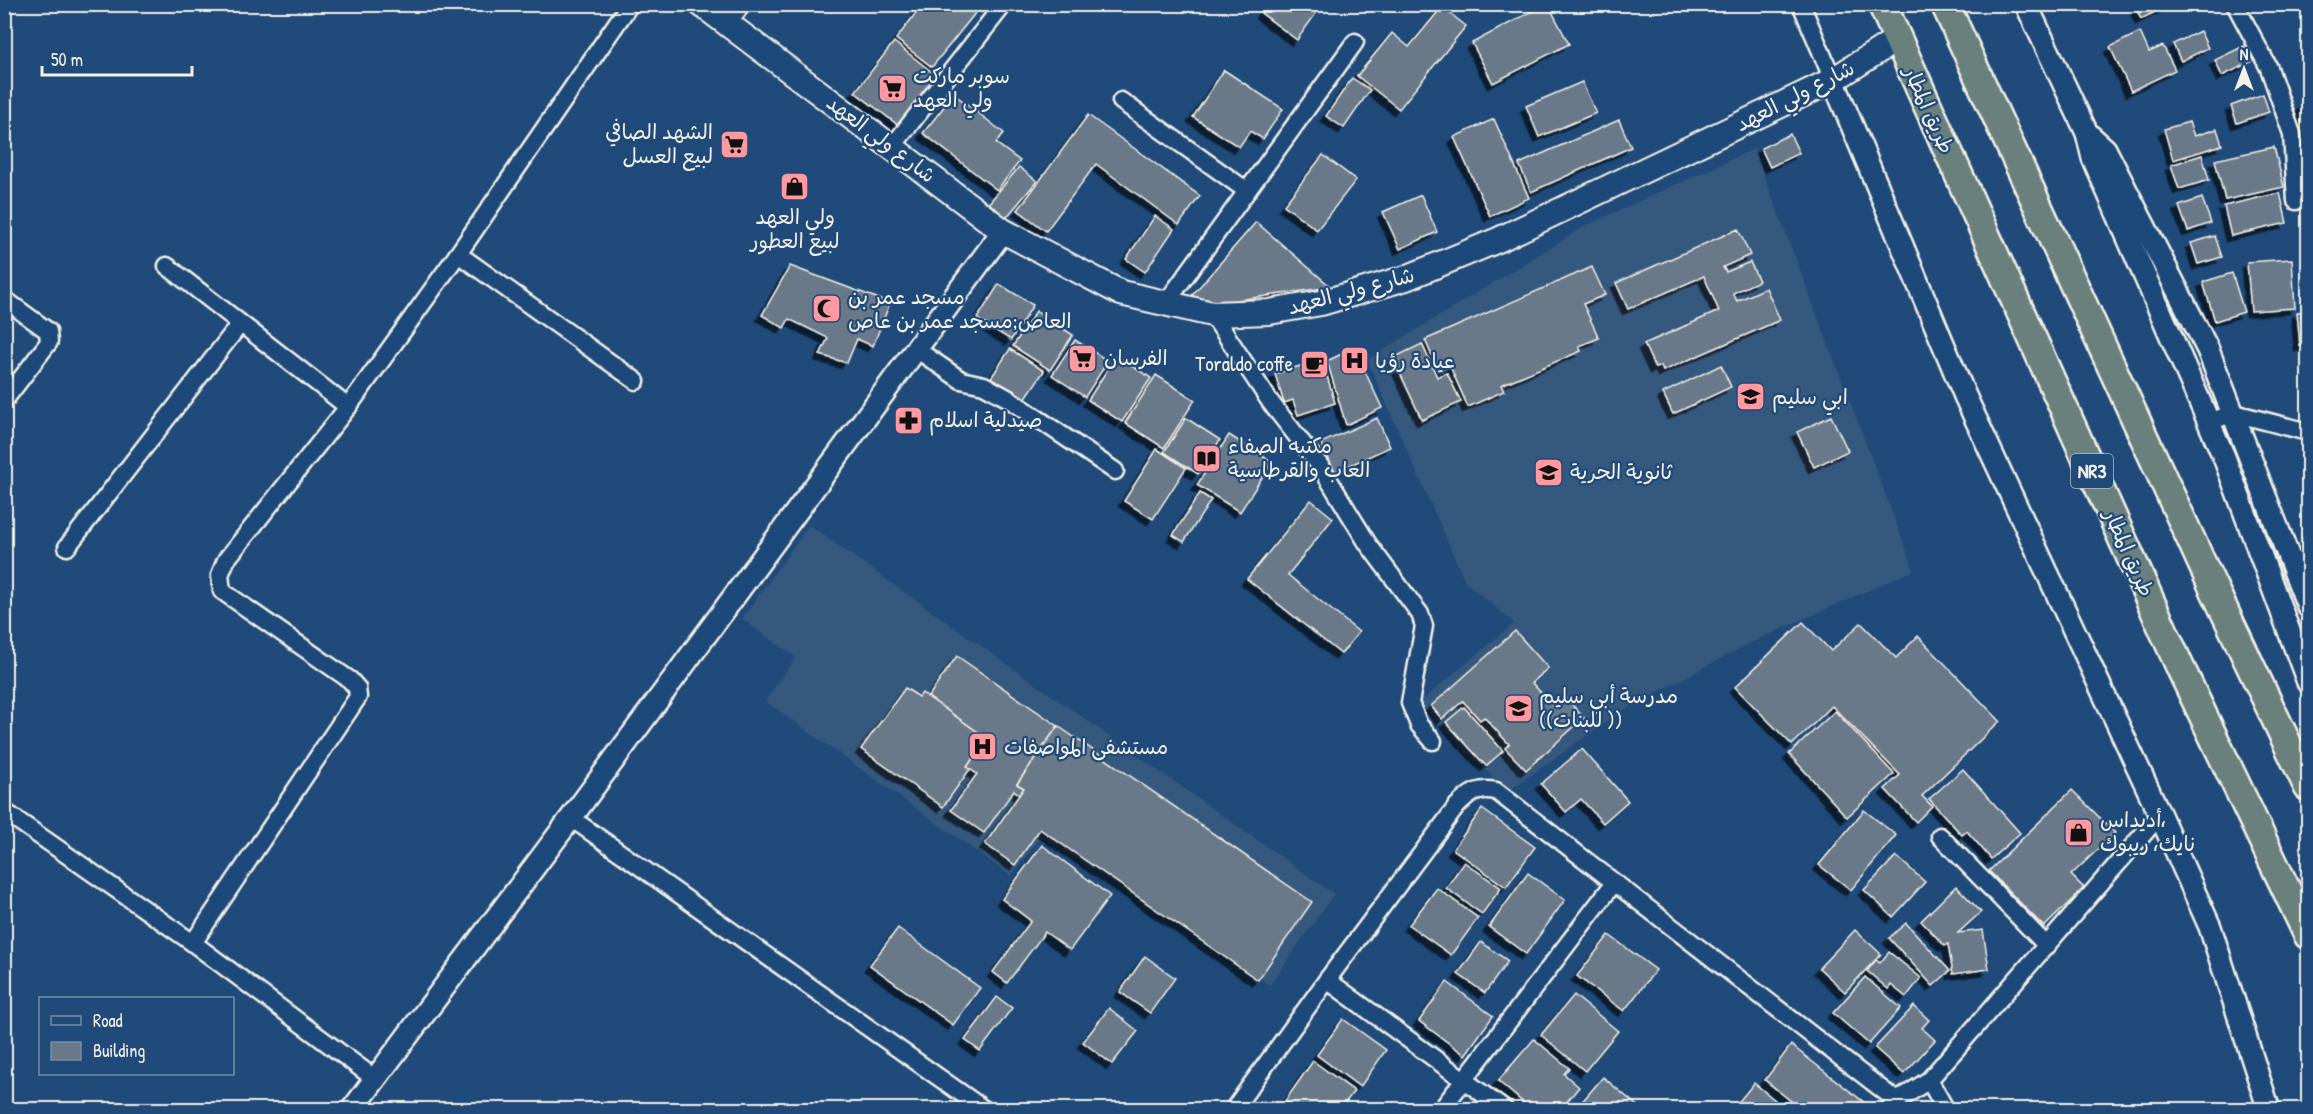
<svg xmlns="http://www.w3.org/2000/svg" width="2313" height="1114" viewBox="0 0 2313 1114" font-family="'Patrick Hand','Playpen Sans Arabic',sans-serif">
  <defs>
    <filter id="shadow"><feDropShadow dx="-5.5" dy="5.5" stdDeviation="0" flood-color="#0009"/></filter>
  </defs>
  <rect width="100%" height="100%" fill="#1f4a7a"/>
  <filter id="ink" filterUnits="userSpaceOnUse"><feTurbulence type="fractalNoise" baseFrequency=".0167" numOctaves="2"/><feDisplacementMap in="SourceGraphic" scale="12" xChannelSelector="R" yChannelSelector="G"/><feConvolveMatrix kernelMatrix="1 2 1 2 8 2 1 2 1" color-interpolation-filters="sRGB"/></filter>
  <g filter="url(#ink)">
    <!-- built -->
    <g fill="#36587e">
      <path d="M 1754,149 L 1914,570 L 1748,644 L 1619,713 L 1507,792 L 1419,703 L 1514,623 L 1466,583 L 1367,360 L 1587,225 Z"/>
      <path d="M 809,525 L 1334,894 L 1270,985 L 1041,836 L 1011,876 L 765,701 L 796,657 L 742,619 Z"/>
    </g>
    <!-- building -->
    <g fill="#6a7989" stroke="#f4f1e8" stroke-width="1.5" filter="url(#shadow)">
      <path d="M 923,4 L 967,4 L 976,12 L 932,67 L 896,39 Z"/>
      <path d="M 1267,4 L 1313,4 L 1311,7 L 1317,12 L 1297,40 L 1261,13 Z"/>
      <path d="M 1546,4 L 1548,4 L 1569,44 L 1493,83 L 1472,43 Z"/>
      <path d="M 2134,4 L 2171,4 L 2141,19 Z"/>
      <path d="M 1442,7 L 1466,26 L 1399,109 L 1357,76 L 1392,33 L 1409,47 Z"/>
      <path d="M 2200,31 L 2208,48 L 2181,61 L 2173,44 Z"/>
      <path d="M 2140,32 L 2149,52 L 2163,46 L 2175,70 L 2131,91 L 2110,47 Z"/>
      <path d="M 894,42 L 937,76 L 898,125 L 855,92 Z"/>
      <path d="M 2244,46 L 2251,62 L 2222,76 L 2215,60 Z"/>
      <path d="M 1224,70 L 1283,109 L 1263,139 L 1250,131 L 1239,147 L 1193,117 Z"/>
      <path d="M 1352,78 L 1370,90 L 1344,128 L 1326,116 Z"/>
      <path d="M 1582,82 L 1596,113 L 1539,137 L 1526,106 Z"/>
      <path d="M 954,94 L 1004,133 L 996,143 L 1020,161 L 997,190 L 923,133 Z"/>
      <path d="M 2263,94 L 2269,112 L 2237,123 L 2231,106 Z"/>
      <path d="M 2308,103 L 2308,130 L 2302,105 Z"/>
      <path d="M 1088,115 L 1200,196 L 1179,225 L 1096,164 L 1046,231 L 1018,210 Z"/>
      <path d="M 1494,119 L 1529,198 L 1490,216 L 1454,137 Z"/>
      <path d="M 1619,120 L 1631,147 L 1531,192 L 1519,164 Z"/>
      <path d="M 2189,122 L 2194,136 L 2217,129 L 2222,145 L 2173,160 L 2164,129 Z"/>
      <path d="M 1790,134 L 1799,153 L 1770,167 L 1761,148 Z"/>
      <path d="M 2274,147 L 2284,187 L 2225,200 L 2215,160 Z"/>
      <path d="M 1323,155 L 1356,180 L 1317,230 L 1284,205 Z"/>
      <path d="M 2202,155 L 2209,180 L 2179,189 L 2171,165 Z"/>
      <path d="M 1019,167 L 1037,181 L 1006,218 L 989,203 Z"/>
      <path d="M 2280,193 L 2287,223 L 2231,236 L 2224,206 Z"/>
      <path d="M 1421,195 L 1437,232 L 1400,249 L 1383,212 Z"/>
      <path d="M 2202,198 L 2211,223 L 2188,231 L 2179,206 Z"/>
      <path d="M 1155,216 L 1174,229 L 1145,272 L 1126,259 Z"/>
      <path d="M 1256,222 L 1331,287 L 1194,306 L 1187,301 Z"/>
      <path d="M 1738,229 L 1750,255 L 1723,267 L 1726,272 L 1750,262 L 1759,281 L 1733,293 L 1737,301 L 1766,288 L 1780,320 L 1663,371 L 1661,366 L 1655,368 L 1644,344 L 1719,311 L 1704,276 L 1628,309 L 1616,283 Z"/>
      <path d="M 2215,236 L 2222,257 L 2198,264 L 2191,243 Z"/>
      <path d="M 2292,259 L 2295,308 L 2251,311 L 2247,262 Z"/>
      <path d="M 790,266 L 890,303 L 873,346 L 857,339 L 847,363 L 820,355 L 828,338 L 789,319 L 784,328 L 762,315 Z"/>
      <path d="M 1592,267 L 1605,295 L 1583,304 L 1599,338 L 1579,346 L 1581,351 L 1501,385 L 1504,391 L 1468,407 L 1450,366 L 1439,371 L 1425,340 Z"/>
      <path d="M 2232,273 L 2244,312 L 2215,321 L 2203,282 Z"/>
      <path d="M 999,284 L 1033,305 L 1011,340 L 977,319 Z"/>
      <path d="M 1036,311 L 1073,335 L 1050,370 L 1013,346 Z"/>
      <path d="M 2308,311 L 2308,345 L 2300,346 L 2297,312 Z"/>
      <path d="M 1075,340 L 1108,361 L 1085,397 L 1052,375 Z"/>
      <path d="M 1422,344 L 1437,377 L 1447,373 L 1461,402 L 1422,420 L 1393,358 Z"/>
      <path d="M 1354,348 L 1382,408 L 1346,425 L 1327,361 Z"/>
      <path d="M 1010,349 L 1044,371 L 1023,402 L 989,381 Z"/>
      <path d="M 1116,356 L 1151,378 L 1122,422 L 1088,400 Z"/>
      <path d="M 1322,359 L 1335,403 L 1298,415 L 1293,400 L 1284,403 L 1275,374 Z"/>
      <path d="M 1721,365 L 1731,387 L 1673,414 L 1663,393 Z"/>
      <path d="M 1156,375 L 1195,400 L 1164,448 L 1125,423 Z"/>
      <path d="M 1831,416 L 1848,451 L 1814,467 L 1797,432 Z"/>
      <path d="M 1186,418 L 1220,440 L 1198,474 L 1164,452 Z"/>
      <path d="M 1377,418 L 1390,447 L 1335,472 L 1321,443 Z"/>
      <path d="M 1229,435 L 1272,462 L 1240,512 L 1197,485 Z"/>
      <path d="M 1157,449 L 1186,468 L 1153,519 L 1124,501 Z"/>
      <path d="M 1200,493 L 1211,500 L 1184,542 L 1173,535 Z"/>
      <path d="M 1311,500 L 1333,518 L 1288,575 L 1359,632 L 1341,654 L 1247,579 Z"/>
      <path d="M 1803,622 L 1831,651 L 1861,623 L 1896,658 L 1918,636 L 2000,721 L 1922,796 L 1932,806 L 1916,822 L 1885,789 L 1900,775 L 1832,706 L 1792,745 L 1735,687 Z"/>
      <path d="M 1515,631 L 1548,668 L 1532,683 L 1555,708 L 1566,698 L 1584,718 L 1526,770 L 1505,748 L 1509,744 L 1484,717 L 1480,720 L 1463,701 L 1442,719 L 1431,706 Z"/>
      <path d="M 957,656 L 1058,726 L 1017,784 L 1024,788 L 1020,795 L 1014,790 L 984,833 L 951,810 L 977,774 L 967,767 L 975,755 L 983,760 L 995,744 L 928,697 Z"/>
      <path d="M 905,688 L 919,697 L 922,693 L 995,744 L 983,760 L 975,755 L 967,767 L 970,769 L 943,807 L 861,749 Z"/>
      <path d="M 1464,707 L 1503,751 L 1486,766 L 1446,722 Z"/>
      <path d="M 1835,711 L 1894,774 L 1847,817 L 1789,754 Z"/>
      <path d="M 1058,726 L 1312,902 L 1258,980 L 1040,829 L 1015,865 L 985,844 L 1024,788 L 1017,784 Z"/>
      <path d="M 1582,749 L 1628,801 L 1603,823 L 1581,799 L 1566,812 L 1541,784 Z"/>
      <path d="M 1963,769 L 2020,833 L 1991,859 L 1967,831 L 1962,835 L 1929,799 Z"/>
      <path d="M 2072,790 L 2115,833 L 2071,875 L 2084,888 L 2044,927 L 1989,871 Z"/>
      <path d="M 1482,809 L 1535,847 L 1506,887 L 1453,849 Z"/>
      <path d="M 1864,810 L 1896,835 L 1851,890 L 1819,865 Z"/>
      <path d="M 1042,845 L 1110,896 L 1070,950 L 1045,932 L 1007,983 L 993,972 L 1031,921 L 1002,899 Z"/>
      <path d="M 1896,856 L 1925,882 L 1893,917 L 1864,890 Z"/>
      <path d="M 1464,862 L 1501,888 L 1482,914 L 1446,888 Z"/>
      <path d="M 1528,873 L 1565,900 L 1526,954 L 1489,927 Z"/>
      <path d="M 1956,886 L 1981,912 L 1958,933 L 1983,930 L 1989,969 L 1953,974 L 1948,944 L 1945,946 L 1921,921 Z"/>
      <path d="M 1437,888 L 1478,918 L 1451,955 L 1409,925 Z"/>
      <path d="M 1906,923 L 1950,971 L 1933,986 L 1889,938 Z"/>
      <path d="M 898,928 L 980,988 L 953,1025 L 870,965 Z"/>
      <path d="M 1855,930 L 1881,954 L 1845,992 L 1819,968 Z"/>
      <path d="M 1609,935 L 1656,970 L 1624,1011 L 1577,976 Z"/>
      <path d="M 1481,942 L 1508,961 L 1485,993 L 1458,974 Z"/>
      <path d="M 1889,952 L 1921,978 L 1906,997 L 1891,985 L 1888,989 L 1867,971 L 1876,960 L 1880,963 Z"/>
      <path d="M 1145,956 L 1175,978 L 1150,1013 L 1120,992 Z"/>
      <path d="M 1865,977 L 1901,1008 L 1869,1044 L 1833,1013 Z"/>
      <path d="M 1447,982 L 1493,1016 L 1465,1055 L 1419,1021 Z"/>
      <path d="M 1574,995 L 1618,1031 L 1585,1071 L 1541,1035 Z"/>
      <path d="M 997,997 L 1012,1008 L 980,1051 L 965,1040 Z"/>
      <path d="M 1914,1006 L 1929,1020 L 1922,1028 L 1935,1040 L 1904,1074 L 1875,1048 Z"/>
      <path d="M 1109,1008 L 1138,1031 L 1112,1064 L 1083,1042 Z"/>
      <path d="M 1343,1019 L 1386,1050 L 1360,1087 L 1317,1055 Z"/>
      <path d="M 1534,1039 L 1569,1068 L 1564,1074 L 1579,1087 L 1560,1110 L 1532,1110 L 1498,1081 Z"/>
      <path d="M 1791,1045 L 1870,1107 L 1868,1110 L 1802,1110 L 1765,1080 Z"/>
      <path d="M 1313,1061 L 1354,1091 L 1340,1110 L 1292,1110 L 1294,1107 L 1285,1101 Z"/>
      <path d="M 1603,1077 L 1641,1109 L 1575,1110 Z"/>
      <path d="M 1754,1083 L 1787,1110 L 1732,1110 Z"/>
    </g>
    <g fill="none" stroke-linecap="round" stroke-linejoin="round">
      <defs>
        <g id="minor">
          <path d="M 1801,4 L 1833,80"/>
          <path d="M 2235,4 L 2269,68 L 2292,134 L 2296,201"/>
          <path d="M 728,23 L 742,4"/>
          <path d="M 1121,101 L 1247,191"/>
          <path d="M 892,147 L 1004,4"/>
          <path d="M 458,254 L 636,381"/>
          <path d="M 167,266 L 348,407"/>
          <path d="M 4,299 L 48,331 L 49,342 L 4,401"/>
          <path d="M 1166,303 L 1355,42"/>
          <path d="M 1212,314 L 1271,403 L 1321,467 L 1368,544 L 1420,614 L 1424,626 L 1410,703 L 1419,725 L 1433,741"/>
          <path d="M 916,349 L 961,380 L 984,385 L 1009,399 L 1115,471"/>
          <path d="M 2209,422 L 2234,413 L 2308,432"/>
          <path d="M 67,547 L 240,324"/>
          <path d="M 4,811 L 193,943 L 374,1078"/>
          <path d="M 571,818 L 985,1110"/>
          <path d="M 1940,836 L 2047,946"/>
          <path d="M 193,943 L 358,697 L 357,688 L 350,680 L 222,591 L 220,575 L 226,560 L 348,407 L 458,254 L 630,4"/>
          <path d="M 1327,980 L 1505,1110"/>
          <path d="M 1929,1080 L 1946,1110"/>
          <path d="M 1890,1109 L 1897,1101 L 1929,1080 L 2160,815"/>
          <path d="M 1233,1110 L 1327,980 L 1457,806 C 1469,794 1478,787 1496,791 L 1897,1101"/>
          <path d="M 1441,1110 L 1614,883"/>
        </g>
        <g id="tertiary">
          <path d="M 2026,4 L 2087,133 L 2093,158 L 2224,457 L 2308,682"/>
          <path d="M 1833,80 L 1965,396 L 2160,815 L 2210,927 L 2269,1110"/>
          <path d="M 2087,133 L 2105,149 L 2208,350 L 2308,606"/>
          <path d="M 352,1110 L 571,818 L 1003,231"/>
        </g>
        <path id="secondary" d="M 701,4 L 1003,231 L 1121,293 L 1212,314 L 1269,312 L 1321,303 L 1406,278 L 1498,240 L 1833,80 L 1897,39"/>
        <g id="trunk">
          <path d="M 1882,4 L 2180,667 L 2308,935"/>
          <path d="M 1945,4 L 2204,568 L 2308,787"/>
        </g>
      </defs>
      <!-- minor casing -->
      <use href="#minor" stroke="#f4f1e8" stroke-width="21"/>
      <!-- tertiary casing -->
      <use href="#tertiary" stroke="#f4f1e8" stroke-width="26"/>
      <!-- secondary casing -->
      <use href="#secondary" stroke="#f4f1e8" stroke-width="28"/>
      <!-- trunk casing -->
      <use href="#trunk" stroke="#f4f1e8" stroke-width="32"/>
      <!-- minor -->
      <use href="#minor" stroke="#1f4a7a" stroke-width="16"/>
      <!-- tertiary -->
      <use href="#tertiary" stroke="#1f4a7a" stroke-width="21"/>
      <!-- secondary -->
      <use href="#secondary" stroke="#1f4a7a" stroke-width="24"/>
      <!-- trunk -->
      <use href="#trunk" stroke="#6a807d" stroke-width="27"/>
    </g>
  </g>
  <!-- icons -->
  <defs>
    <symbol id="supermarket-square" viewBox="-11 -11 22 22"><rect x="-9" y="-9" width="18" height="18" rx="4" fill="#ff9aa2" stroke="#1f4a7a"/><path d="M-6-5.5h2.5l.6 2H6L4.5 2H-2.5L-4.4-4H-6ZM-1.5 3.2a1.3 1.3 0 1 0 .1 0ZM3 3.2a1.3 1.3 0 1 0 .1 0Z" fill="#111"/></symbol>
    <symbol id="shop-square" viewBox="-11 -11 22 22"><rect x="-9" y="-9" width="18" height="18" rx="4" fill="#ff9aa2" stroke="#1f4a7a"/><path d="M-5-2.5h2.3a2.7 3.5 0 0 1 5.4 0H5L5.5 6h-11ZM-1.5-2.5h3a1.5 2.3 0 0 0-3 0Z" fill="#111"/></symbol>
    <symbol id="mosque-square" viewBox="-11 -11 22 22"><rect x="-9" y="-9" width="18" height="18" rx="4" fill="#ff9aa2" stroke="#1f4a7a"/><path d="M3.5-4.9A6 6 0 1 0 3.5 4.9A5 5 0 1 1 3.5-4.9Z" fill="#111"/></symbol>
    <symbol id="hospital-square" viewBox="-11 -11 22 22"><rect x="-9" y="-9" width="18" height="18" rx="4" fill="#ff9aa2" stroke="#1f4a7a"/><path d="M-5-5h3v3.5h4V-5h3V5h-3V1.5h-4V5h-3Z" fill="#111"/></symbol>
    <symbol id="cafe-square" viewBox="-11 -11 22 22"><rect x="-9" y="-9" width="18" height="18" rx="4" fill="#ff9aa2" stroke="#1f4a7a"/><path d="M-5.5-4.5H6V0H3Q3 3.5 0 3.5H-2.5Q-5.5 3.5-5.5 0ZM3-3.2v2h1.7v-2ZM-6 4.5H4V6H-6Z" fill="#111"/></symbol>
    <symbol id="school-square" viewBox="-11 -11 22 22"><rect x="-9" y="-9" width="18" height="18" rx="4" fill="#ff9aa2" stroke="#1f4a7a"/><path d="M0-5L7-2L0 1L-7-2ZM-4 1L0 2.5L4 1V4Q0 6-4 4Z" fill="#111"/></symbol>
    <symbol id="pharmacy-square" viewBox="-11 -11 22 22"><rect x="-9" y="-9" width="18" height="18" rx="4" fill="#ff9aa2" stroke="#1f4a7a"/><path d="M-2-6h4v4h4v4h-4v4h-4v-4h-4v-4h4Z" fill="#111"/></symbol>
    <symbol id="library-square" viewBox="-11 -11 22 22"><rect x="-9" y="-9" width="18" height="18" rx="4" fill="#ff9aa2" stroke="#1f4a7a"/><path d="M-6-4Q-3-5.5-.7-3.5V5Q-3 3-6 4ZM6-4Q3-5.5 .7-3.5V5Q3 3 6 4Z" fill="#111"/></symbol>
  </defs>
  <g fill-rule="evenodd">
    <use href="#supermarket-square" x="876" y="72" width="33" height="33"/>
    <use href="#supermarket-square" x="718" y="128" width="33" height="33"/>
    <use href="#shop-square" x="778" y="170" width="33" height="33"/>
    <use href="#mosque-square" x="810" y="292" width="33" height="33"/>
    <use href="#supermarket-square" x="1066" y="342" width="33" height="33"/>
    <use href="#hospital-square" x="1338" y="344" width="33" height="33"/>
    <use href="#cafe-square" x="1298" y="348" width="33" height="33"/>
    <use href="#school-square" x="1734" y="380" width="33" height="33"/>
    <use href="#pharmacy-square" x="892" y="404" width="33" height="33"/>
    <use href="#library-square" x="1190" y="442" width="33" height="33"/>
    <use href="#school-square" x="1532" y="456" width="33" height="33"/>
    <use href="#school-square" x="1502" y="692" width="33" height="33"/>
    <use href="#hospital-square" x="966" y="730" width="33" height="33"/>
    <use href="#shop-square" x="2062" y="816" width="33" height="33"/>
  </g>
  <g text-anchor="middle" stroke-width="4.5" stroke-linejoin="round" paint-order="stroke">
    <!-- shield labels -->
    <rect fill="#1f4a7a" stroke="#b4bfc7" stroke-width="1.5" x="2071" y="454" width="42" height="34" rx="4.5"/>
    <g font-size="20" font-weight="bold" fill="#f4f1e8">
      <text x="2092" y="478">NR3</text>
    </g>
    <!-- poi labels -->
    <g font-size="21" fill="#f4f1e8" stroke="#1f4a7a" text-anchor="start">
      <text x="913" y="83">سوبر ماركت<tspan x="913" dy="24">ولي العهد</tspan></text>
      <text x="713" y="139" text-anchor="end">الشهد الصافي<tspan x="713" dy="24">لبيع العسل</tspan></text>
      <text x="795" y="224" text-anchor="middle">ولي العهد<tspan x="795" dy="24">لبيع العطور</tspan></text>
      <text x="848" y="304">مسجد عمر بن<tspan x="848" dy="24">العاص;مسجد عمر بن عاص</tspan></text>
      <text x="1104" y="365">الفرسان</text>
      <text x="1375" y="368">عيادة رؤيا</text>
      <text x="1293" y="371" text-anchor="end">Toraldo coffe</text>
      <text x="1772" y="404">ابي سليم</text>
      <text x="929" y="427">صيدلية اسلام</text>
      <text x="1228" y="453">مكتبه الصفاء<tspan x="1228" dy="24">العاب والقرطاسية</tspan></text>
      <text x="1570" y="479">ثانوية الحرية</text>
      <text x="1539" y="703">مدرسة أبي سليم<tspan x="1539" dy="24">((للبنات ))</tspan></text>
      <text x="1004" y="754">مستشفى المواصفات</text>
      <text x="2100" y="827">أديداس،<tspan x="2100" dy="24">نايك، ريبوك</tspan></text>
    </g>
    <!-- street labels -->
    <g font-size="21" fill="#f4f1e8" stroke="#1f4a7a">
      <text transform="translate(1795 96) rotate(-27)" y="7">شارع ولي العهد</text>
      <text transform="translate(1929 110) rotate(66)" y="7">طريق المطار</text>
      <text transform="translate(881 139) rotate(37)" y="7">شارع ولي العهد</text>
      <text transform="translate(1351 291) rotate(-15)" y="7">شارع ولي العهد</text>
      <text transform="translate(2129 553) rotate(66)" y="7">طريق المطار</text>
    </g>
  </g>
  <!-- margin -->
  <rect width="2313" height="1114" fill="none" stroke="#1f4a7a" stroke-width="24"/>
  <rect x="12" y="12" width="2289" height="1090" fill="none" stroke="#f4f1e8" stroke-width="2" filter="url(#ink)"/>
  <!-- legend -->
  <rect x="39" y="997" width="195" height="78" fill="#1f4a7a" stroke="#748da6" stroke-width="1.5"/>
  <rect x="51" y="1016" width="30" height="9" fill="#1f4a7a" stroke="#748da6" stroke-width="1.5"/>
  <text x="93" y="1027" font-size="18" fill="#f4f1e8">Road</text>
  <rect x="51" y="1042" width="30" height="18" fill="#6a7989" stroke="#748da6" stroke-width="1.5"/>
  <text x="93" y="1057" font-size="18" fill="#f4f1e8">Building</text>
  <!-- north arrow -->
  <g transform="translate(2244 69)" stroke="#1f4a7a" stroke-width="4.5" paint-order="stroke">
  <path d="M0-4.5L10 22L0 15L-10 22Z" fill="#f4f1e8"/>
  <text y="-9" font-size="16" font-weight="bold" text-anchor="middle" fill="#f4f1e8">N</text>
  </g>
  <!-- scale -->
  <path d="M42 66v9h150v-9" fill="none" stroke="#f4f1e8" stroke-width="3"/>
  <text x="51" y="66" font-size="18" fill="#f4f1e8" stroke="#1f4a7a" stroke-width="4.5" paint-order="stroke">50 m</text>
</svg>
